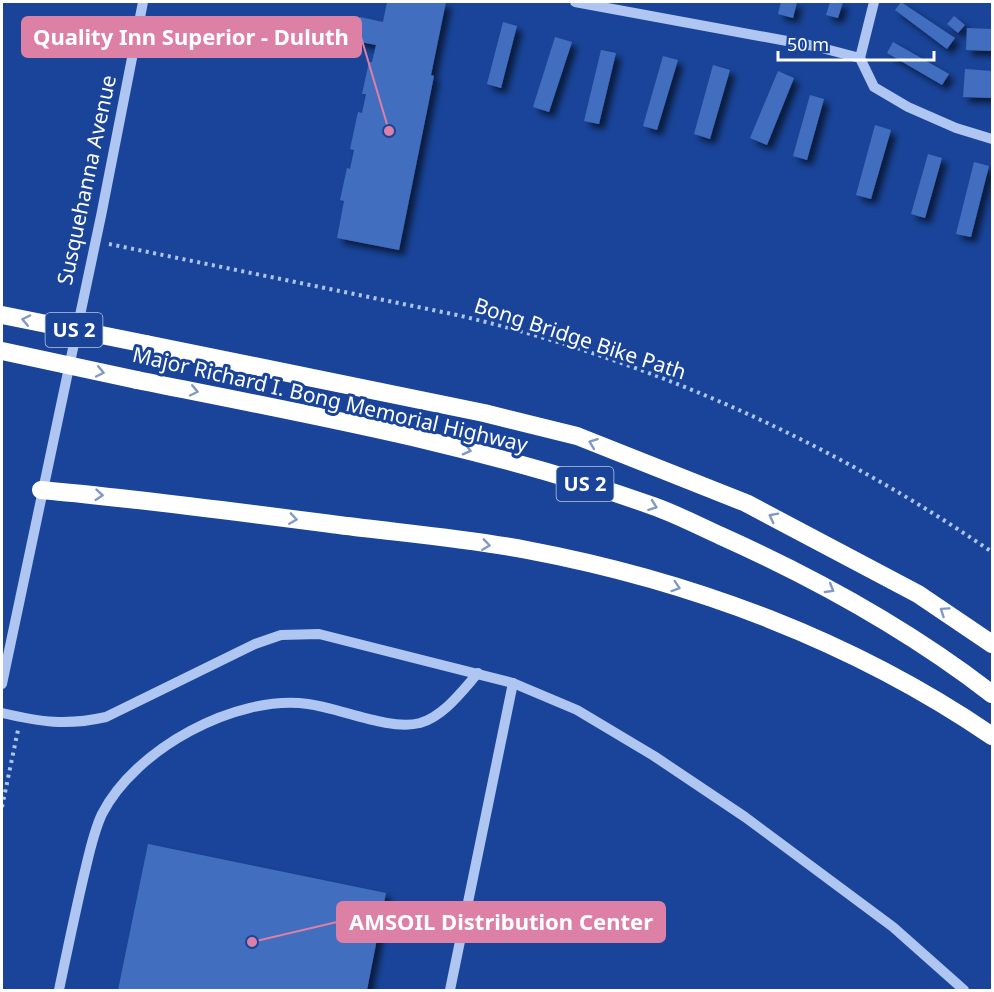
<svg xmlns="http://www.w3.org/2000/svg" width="994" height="992" viewBox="0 0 994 992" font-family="'Noto Sans',sans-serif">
  <defs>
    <filter id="shadow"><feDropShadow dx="5.5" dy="5.5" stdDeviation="3" flood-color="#0009"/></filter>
  </defs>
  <rect width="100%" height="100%" fill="#194499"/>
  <!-- building -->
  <g fill="#426ec0" filter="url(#shadow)">
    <path d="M 387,2 L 446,2 L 431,75 L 434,76 L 399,250 L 337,238 L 344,201 L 340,200 L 347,168 L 350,169 L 354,150 L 350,149 L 358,112 L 362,113 L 366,94 L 362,94 L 369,62 L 372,62 L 376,45 L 355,41 L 360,17 L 383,22 Z"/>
    <path d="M 781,2 L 797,2 L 793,18 L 778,14 Z"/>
    <path d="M 830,2 L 843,2 L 838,18 L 826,15 Z"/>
    <path d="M 901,2 L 955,38 L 947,49 L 895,10 Z"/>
    <path d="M 954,16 L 965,25 L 958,33 L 947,24 Z"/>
    <path d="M 503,22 L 517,26 L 501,88 L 487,84 Z"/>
    <path d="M 967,28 L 992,29 L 992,51 L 966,50 Z"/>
    <path d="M 555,37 L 572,42 L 549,112 L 533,107 Z"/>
    <path d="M 893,42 L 949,74 L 942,85 L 887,53 Z"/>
    <path d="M 601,50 L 616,53 L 599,124 L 584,121 Z"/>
    <path d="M 663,56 L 678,60 L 657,130 L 643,126 Z"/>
    <path d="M 713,65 L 730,70 L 710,139 L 694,134 Z"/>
    <path d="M 965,69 L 992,71 L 992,98 L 963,97 Z"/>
    <path d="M 778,71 L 794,78 L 767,145 L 750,138 Z"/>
    <path d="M 810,95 L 824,99 L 807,160 L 793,156 Z"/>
    <path d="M 875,125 L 891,130 L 871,199 L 856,195 Z"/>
    <path d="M 928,154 L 942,158 L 925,218 L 911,214 Z"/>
    <path d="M 974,162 L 989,166 L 971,237 L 956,234 Z"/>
    <path d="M 148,844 L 386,893 L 367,990 L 118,990 Z"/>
  </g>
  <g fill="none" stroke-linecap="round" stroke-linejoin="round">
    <!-- path -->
    <g stroke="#aec6f1" stroke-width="4" stroke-dasharray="3 4.5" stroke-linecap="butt">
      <path d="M 109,244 L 457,315 C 650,360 830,441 992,552"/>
      <path d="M 2,807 L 18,730"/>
    </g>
    <!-- minor -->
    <g stroke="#aec6f1" stroke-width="10">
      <path d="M 575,2 L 814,46 L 860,58 L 874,87 L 908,107 L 956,128 L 992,139"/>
      <path d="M 860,58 L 874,2"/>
      <path d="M 2,684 L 101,216 L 143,2"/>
      <path d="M 2,713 C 41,722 66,726 106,717 L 255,644 L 281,635 L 319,634 L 513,683 L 577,710 L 654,756 L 745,817 L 893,927 L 964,990"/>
      <path d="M 59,990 C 67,952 75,913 84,875 C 89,855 93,833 102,814 C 135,749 236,694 308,704 C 340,708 389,731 420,723 C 444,716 462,691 478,673"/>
      <path d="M 450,990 L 513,683"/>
    </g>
    <!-- highway -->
    <g stroke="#fff" stroke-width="18">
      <path d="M 146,344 L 484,413 L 577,436 L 746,503 L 918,594 L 992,644"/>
      <path d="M 137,380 C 310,415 486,446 653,506 C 676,514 699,526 721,536 C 817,579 909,630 992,694"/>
      <path d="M 41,490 C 140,499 239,512 339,525 C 401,533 465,538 527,550 C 692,581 853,641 992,736"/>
    </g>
    <!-- highway-bridge -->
    <g stroke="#fff" stroke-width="18">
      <path d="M 2,315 L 146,344"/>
      <path d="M 2,351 L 137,380"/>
    </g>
  </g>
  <!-- one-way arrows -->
  <defs><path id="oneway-chevron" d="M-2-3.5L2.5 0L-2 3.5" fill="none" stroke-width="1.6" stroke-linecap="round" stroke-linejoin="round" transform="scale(1.5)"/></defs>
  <g stroke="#8098c7">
    <use href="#oneway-chevron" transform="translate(26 320) rotate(-168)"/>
    <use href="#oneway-chevron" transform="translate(100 372) rotate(12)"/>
    <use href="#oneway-chevron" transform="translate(194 391) rotate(12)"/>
    <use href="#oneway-chevron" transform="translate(593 443) rotate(-159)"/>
    <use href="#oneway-chevron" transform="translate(467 450) rotate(15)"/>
    <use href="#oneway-chevron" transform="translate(99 495) rotate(5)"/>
    <use href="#oneway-chevron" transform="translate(653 506) rotate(20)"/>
    <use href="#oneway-chevron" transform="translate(773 517) rotate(-153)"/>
    <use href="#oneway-chevron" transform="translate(293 519) rotate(8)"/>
    <use href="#oneway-chevron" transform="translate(486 545) rotate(8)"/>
    <use href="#oneway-chevron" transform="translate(676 587) rotate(18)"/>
    <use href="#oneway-chevron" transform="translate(830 589) rotate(31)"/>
    <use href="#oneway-chevron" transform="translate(944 611) rotate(-146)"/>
  </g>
  <g text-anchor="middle" stroke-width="6" stroke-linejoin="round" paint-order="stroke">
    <!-- shield labels -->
    <g fill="#194499" stroke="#bac7e0" stroke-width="1.5">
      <rect x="45.5" y="313" width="57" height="34" rx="4.5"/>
      <rect x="556.5" y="467" width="57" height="34" rx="4.5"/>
    </g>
    <g font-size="20" font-weight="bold" fill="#fff">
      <text x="74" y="337">US 2</text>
      <text x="585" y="491">US 2</text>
    </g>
    <!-- street labels -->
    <g font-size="21" fill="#fff" stroke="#194499">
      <text transform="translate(87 180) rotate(-78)" y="7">Susquehanna Avenue</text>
      <text transform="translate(580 339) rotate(18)" y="7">Bong Bridge Bike Path</text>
      <text transform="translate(330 400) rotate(13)" y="7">Major Richard I. Bong Memorial Highway</text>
    </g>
  </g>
  <!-- callouts -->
  <path fill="none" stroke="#dd80a5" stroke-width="2" d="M389 131L361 37M252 942L337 922"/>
  <g fill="#dd80a5" stroke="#194499" stroke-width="2">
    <circle cx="389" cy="131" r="6"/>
    <circle cx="252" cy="942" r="6"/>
  </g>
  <g fill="#dd80a5" stroke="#dd80a5" stroke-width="2">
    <rect x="22" y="17" width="339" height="40" rx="6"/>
    <rect x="337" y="902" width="328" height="40" rx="6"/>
  </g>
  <g font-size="22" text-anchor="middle" font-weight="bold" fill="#fff">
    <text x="191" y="45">Quality Inn Superior - Duluth</text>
    <text x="501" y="930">AMSOIL Distribution Center</text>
  </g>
  <!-- border -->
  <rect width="994" height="992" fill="none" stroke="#ffffff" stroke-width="6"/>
  <!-- scale -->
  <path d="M778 51v9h156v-9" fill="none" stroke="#ffffff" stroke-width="3"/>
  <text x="787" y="51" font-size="18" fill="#ffffff" stroke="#194499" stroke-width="4.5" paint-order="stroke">50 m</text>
</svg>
